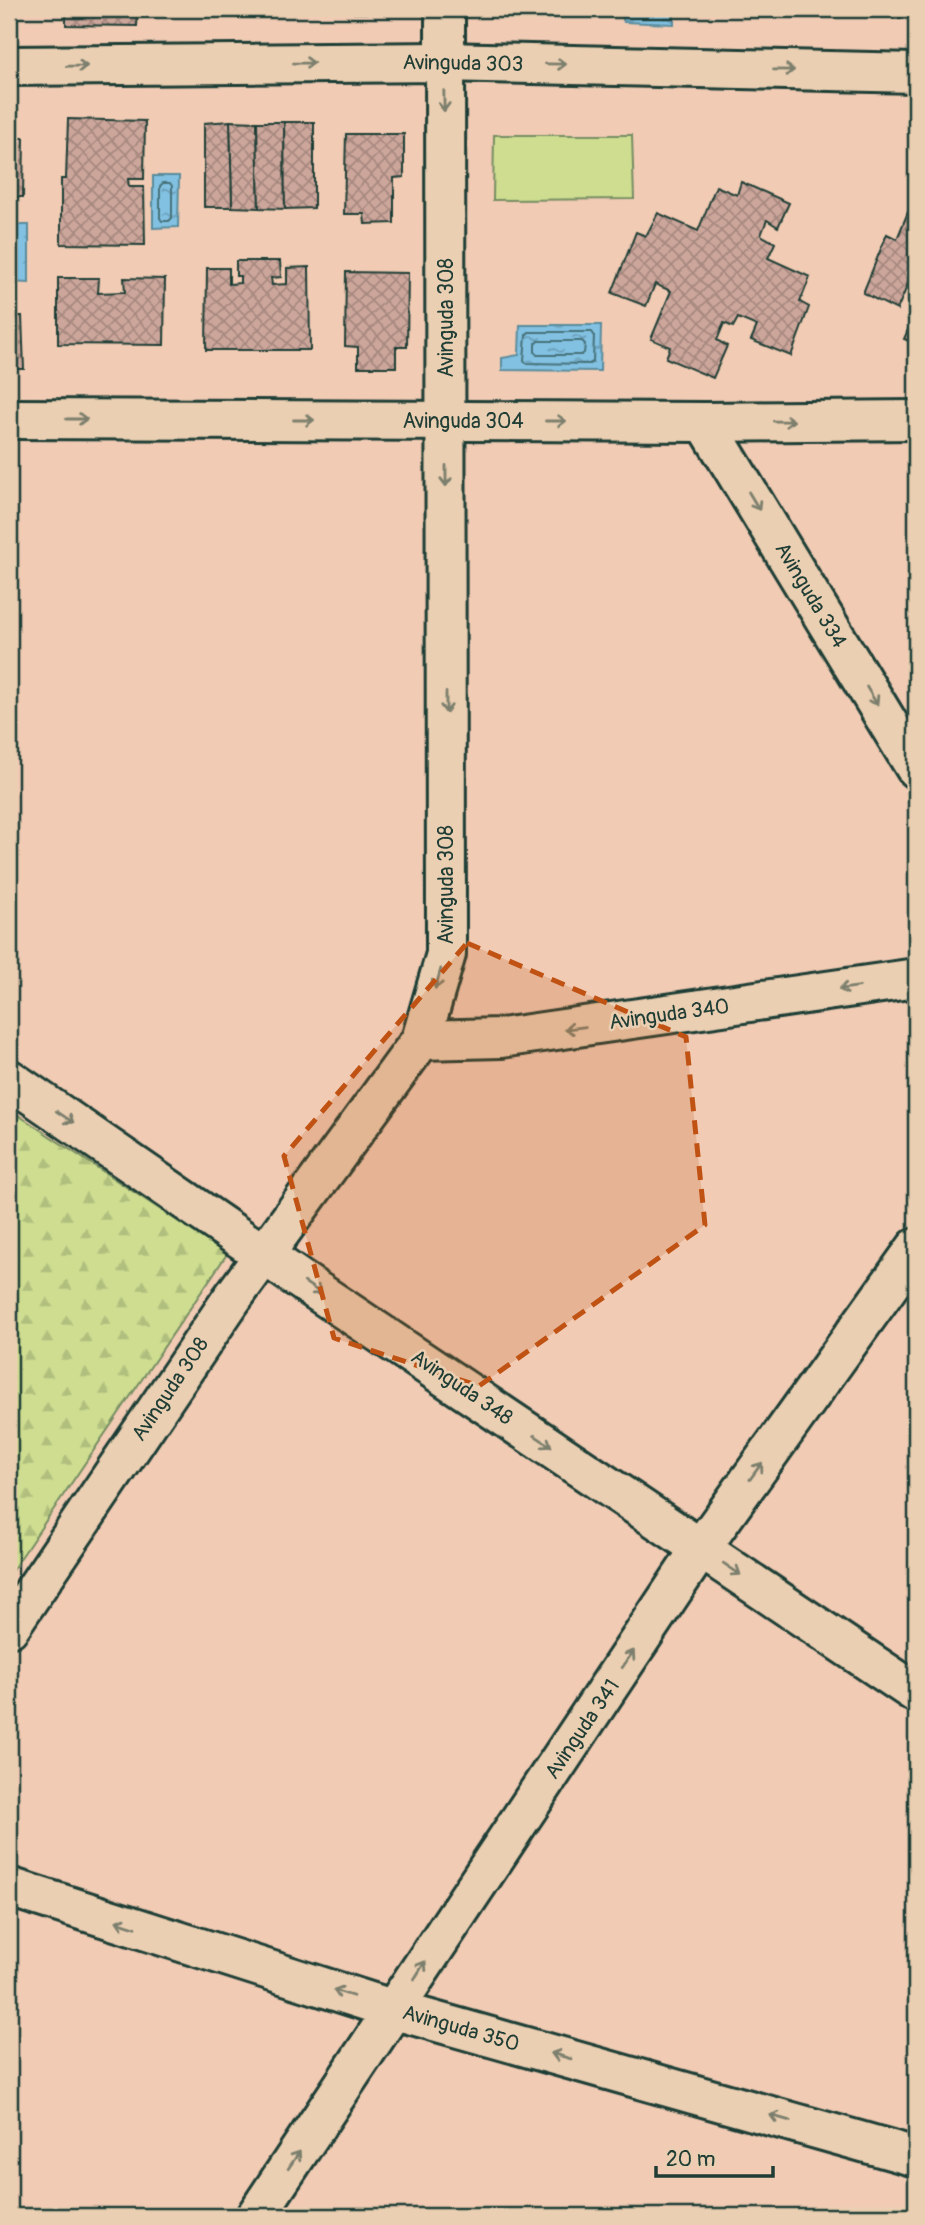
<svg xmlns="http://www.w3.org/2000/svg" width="925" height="2225" viewBox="0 0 925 2225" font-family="Pangolin,sans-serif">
  <defs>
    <pattern id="forest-firs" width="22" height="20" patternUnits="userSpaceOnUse" patternTransform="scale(1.75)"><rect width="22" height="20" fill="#cedd90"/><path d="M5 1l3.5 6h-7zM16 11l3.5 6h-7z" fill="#b0bf7d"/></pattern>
    <pattern id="water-ripples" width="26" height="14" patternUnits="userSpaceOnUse" patternTransform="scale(1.75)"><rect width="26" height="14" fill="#82c1e2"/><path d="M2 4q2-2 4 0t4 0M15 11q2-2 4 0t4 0" fill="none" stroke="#6a9eb8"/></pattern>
    <pattern id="building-cross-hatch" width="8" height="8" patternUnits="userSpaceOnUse" patternTransform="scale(1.75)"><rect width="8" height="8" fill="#cda69b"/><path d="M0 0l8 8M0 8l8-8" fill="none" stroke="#a6887f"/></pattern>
  </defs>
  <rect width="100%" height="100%" fill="#f1cbb4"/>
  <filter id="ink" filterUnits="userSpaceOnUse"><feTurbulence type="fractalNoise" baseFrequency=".0143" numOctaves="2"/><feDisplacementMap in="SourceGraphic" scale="14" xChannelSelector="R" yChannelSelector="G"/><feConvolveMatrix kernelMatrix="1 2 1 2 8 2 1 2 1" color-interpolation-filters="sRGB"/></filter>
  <g filter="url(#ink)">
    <!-- forest -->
    <path fill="url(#forest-firs)" stroke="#768d62" stroke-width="2" d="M 9,1109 L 227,1254 L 9,1575 Z"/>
    <!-- pitch -->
    <path fill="#cedd90" stroke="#768d62" stroke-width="2" d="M 494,135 L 632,135 L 634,199 L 493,200 Z"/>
    <!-- water -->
    <g fill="url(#water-ripples)" stroke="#5a8c9c" stroke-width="2">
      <path d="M 619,9 L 674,9 L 674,24 L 624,22 Z"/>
      <path d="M 153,176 L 179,176 L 178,227 L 153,228 Z"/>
      <path d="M 9,225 L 29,225 L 29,283 L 9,282 Z"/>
      <path d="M 520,325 L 601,325 L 600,371 L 502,370 L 502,358 L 519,355 Z"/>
    </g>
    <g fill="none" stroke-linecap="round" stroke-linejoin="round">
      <!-- shore -->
      <g stroke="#47727a" stroke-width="2">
        <path d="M 163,183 L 170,183 L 172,186 L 172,218 L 169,221 L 162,221 L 160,218 L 160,186 Z"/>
        <path d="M 529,332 L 592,332 L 594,335 L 593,362 L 589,364 L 526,363 L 524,360 L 526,335 Z"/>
        <path d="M 538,341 L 582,341 L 585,344 L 584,353 L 581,355 L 537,355 L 535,352 L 535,344 Z"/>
      </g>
    </g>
    <!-- building -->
    <g fill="url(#building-cross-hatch)" stroke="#1f3d34" stroke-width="2">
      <path d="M 66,9 L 138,9 L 137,26 L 66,25 Z"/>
      <rect x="354" y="9" width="27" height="4"/>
      <path d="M 508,9 L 531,9 L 532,16 L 507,16 Z"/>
      <path d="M 893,9 L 916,9 L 916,18 L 893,19 Z"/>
      <path d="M 68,119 L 145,121 L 144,179 L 128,179 L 129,187 L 144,187 L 145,245 L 61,244 L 61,179 L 66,179 Z"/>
      <path d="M 230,121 L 257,122 L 259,208 L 232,207 Z"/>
      <path d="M 230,121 L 232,207 L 204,207 L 204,123 Z"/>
      <path d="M 257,122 L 284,122 L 285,209 L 259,208 Z"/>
      <path d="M 284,122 L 314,122 L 314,208 L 285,209 Z"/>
      <path d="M 346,134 L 404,134 L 404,177 L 394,178 L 394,223 L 365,224 L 364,214 L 344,214 Z"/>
      <path d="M 9,138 L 24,138 L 23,197 L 9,197 Z"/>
      <path d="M 741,182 L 789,203 L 778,227 L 767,220 L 761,235 L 775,243 L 768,258 L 810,277 L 800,302 L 809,307 L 791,356 L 751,340 L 757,326 L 738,318 L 733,327 L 724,323 L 717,340 L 727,346 L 713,378 L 666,358 L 670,347 L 651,339 L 671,291 L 655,284 L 646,306 L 612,293 L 636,232 L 646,236 L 658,213 L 698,231 L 716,186 L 737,195 Z"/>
      <path d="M 908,212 L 916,215 L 916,287 L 908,284 L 897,310 L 863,293 L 887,234 L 897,239 Z"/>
      <path d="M 236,261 L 280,261 L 281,277 L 271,278 L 272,285 L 287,284 L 287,268 L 309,267 L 310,350 L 206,350 L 207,268 L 229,268 L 229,284 L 240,283 L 240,276 L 236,276 Z"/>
      <path d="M 346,272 L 408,273 L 407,347 L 396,347 L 396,367 L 358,367 L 358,347 L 345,346 Z"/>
      <path d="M 58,278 L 99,278 L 98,293 L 125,292 L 124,278 L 165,279 L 164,345 L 58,344 Z"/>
      <path d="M 916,311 L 916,344 L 904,339 Z"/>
      <path d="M 9,316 L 22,316 L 24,369 L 9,369 Z"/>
    </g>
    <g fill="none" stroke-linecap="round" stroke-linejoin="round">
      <defs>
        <g id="minor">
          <path d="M 9,66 L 443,62 L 916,73"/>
          <path d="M 9,419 L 705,422 L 916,420"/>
          <path d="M 705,422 L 916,769"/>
          <path d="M 421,1040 L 501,1038 L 916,978"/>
          <path d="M 9,1079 L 302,1281 L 916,1693"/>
          <path d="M 9,1628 L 231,1300 L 421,1040 L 446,954 L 445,9"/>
          <path d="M 9,1887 L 395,2010 L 916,2157"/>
          <path d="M 256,2216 L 701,1548 L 916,1248"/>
        </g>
      </defs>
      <!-- minor casing -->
      <use href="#minor" stroke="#1f3d34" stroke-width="44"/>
      <!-- minor -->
      <use href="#minor" stroke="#ebcfb2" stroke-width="38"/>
    </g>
    <!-- one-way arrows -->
    <defs><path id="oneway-shaft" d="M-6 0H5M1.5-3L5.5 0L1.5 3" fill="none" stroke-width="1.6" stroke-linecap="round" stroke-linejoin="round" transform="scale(1.75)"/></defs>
    <g stroke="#7b7f6d">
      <use href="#oneway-shaft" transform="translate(304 63) rotate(-1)"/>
      <use href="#oneway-shaft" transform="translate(556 64) rotate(1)"/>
      <use href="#oneway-shaft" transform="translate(77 66) rotate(-1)"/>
      <use href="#oneway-shaft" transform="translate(784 70) rotate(1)"/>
      <use href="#oneway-shaft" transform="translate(444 101) rotate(89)"/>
      <use href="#oneway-shaft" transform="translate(77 419)"/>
      <use href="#oneway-shaft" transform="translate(304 420)"/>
      <use href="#oneway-shaft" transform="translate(556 421)"/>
      <use href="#oneway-shaft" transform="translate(784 421) rotate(-1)"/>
      <use href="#oneway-shaft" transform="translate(446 476) rotate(90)"/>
      <use href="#oneway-shaft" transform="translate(754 501) rotate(59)"/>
      <use href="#oneway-shaft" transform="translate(872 696) rotate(59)"/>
      <use href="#oneway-shaft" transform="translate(446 703) rotate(90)"/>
      <use href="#oneway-shaft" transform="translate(438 979) rotate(106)"/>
      <use href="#oneway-shaft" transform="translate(849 988) rotate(172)"/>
      <use href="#oneway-shaft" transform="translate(575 1028) rotate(172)"/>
      <use href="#oneway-shaft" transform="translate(65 1117) rotate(34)"/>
      <use href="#oneway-shaft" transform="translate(313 1288) rotate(34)"/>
      <use href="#oneway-shaft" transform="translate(543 1441) rotate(34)"/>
      <use href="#oneway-shaft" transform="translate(756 1471) rotate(-54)"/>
      <use href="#oneway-shaft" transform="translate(732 1569) rotate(34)"/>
      <use href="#oneway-shaft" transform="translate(628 1659) rotate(-56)"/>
      <use href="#oneway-shaft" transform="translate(126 1924) rotate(-162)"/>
      <use href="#oneway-shaft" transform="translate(420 1970) rotate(-58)"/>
      <use href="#oneway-shaft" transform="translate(343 1993) rotate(-162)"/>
      <use href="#oneway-shaft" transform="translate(561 2056) rotate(-164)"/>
      <use href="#oneway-shaft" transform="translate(780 2118) rotate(-164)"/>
      <use href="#oneway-shaft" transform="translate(294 2160) rotate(-56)"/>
    </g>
  </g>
  <!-- marked area -->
  <path fill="#c05314" fill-opacity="0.2" stroke="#c05314" stroke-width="5" stroke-dasharray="14 9" stroke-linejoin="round" d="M 467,943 L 686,1037 L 705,1225 L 479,1386 L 334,1338 L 284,1156 Z"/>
  <g text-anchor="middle" stroke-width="5" stroke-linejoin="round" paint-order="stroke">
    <!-- street labels -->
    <g font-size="21" fill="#1f3d34" stroke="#ebcfb2">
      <text transform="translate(463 63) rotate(1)" y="7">Avinguda 303</text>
      <text transform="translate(446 318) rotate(-90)" y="7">Avinguda 308</text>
      <text x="463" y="428">Avinguda 304</text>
      <text transform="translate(811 595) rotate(59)" y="7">Avinguda 334</text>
      <text transform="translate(446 885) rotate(-90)" y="7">Avinguda 308</text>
      <text transform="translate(669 1014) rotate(-8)" y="7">Avinguda 340</text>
      <text transform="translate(462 1387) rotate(34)" y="7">Avinguda 348</text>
      <text transform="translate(170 1389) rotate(-56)" y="7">Avinguda 308</text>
      <text transform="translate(582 1729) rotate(-56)" y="7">Avinguda 341</text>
      <text transform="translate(461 2028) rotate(16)" y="7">Avinguda 350</text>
    </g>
  </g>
  <!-- margin -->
  <rect width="925" height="2225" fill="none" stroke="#ebcfb2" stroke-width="35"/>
  <rect x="18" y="18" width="890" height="2190" fill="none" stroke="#1f3d34" stroke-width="2.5" filter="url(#ink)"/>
  <!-- scale -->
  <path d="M656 2166v10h117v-10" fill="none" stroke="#1f3d34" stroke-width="3.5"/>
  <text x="666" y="2166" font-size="21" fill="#1f3d34" stroke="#ebcfb2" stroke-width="5" paint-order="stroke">20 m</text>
</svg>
